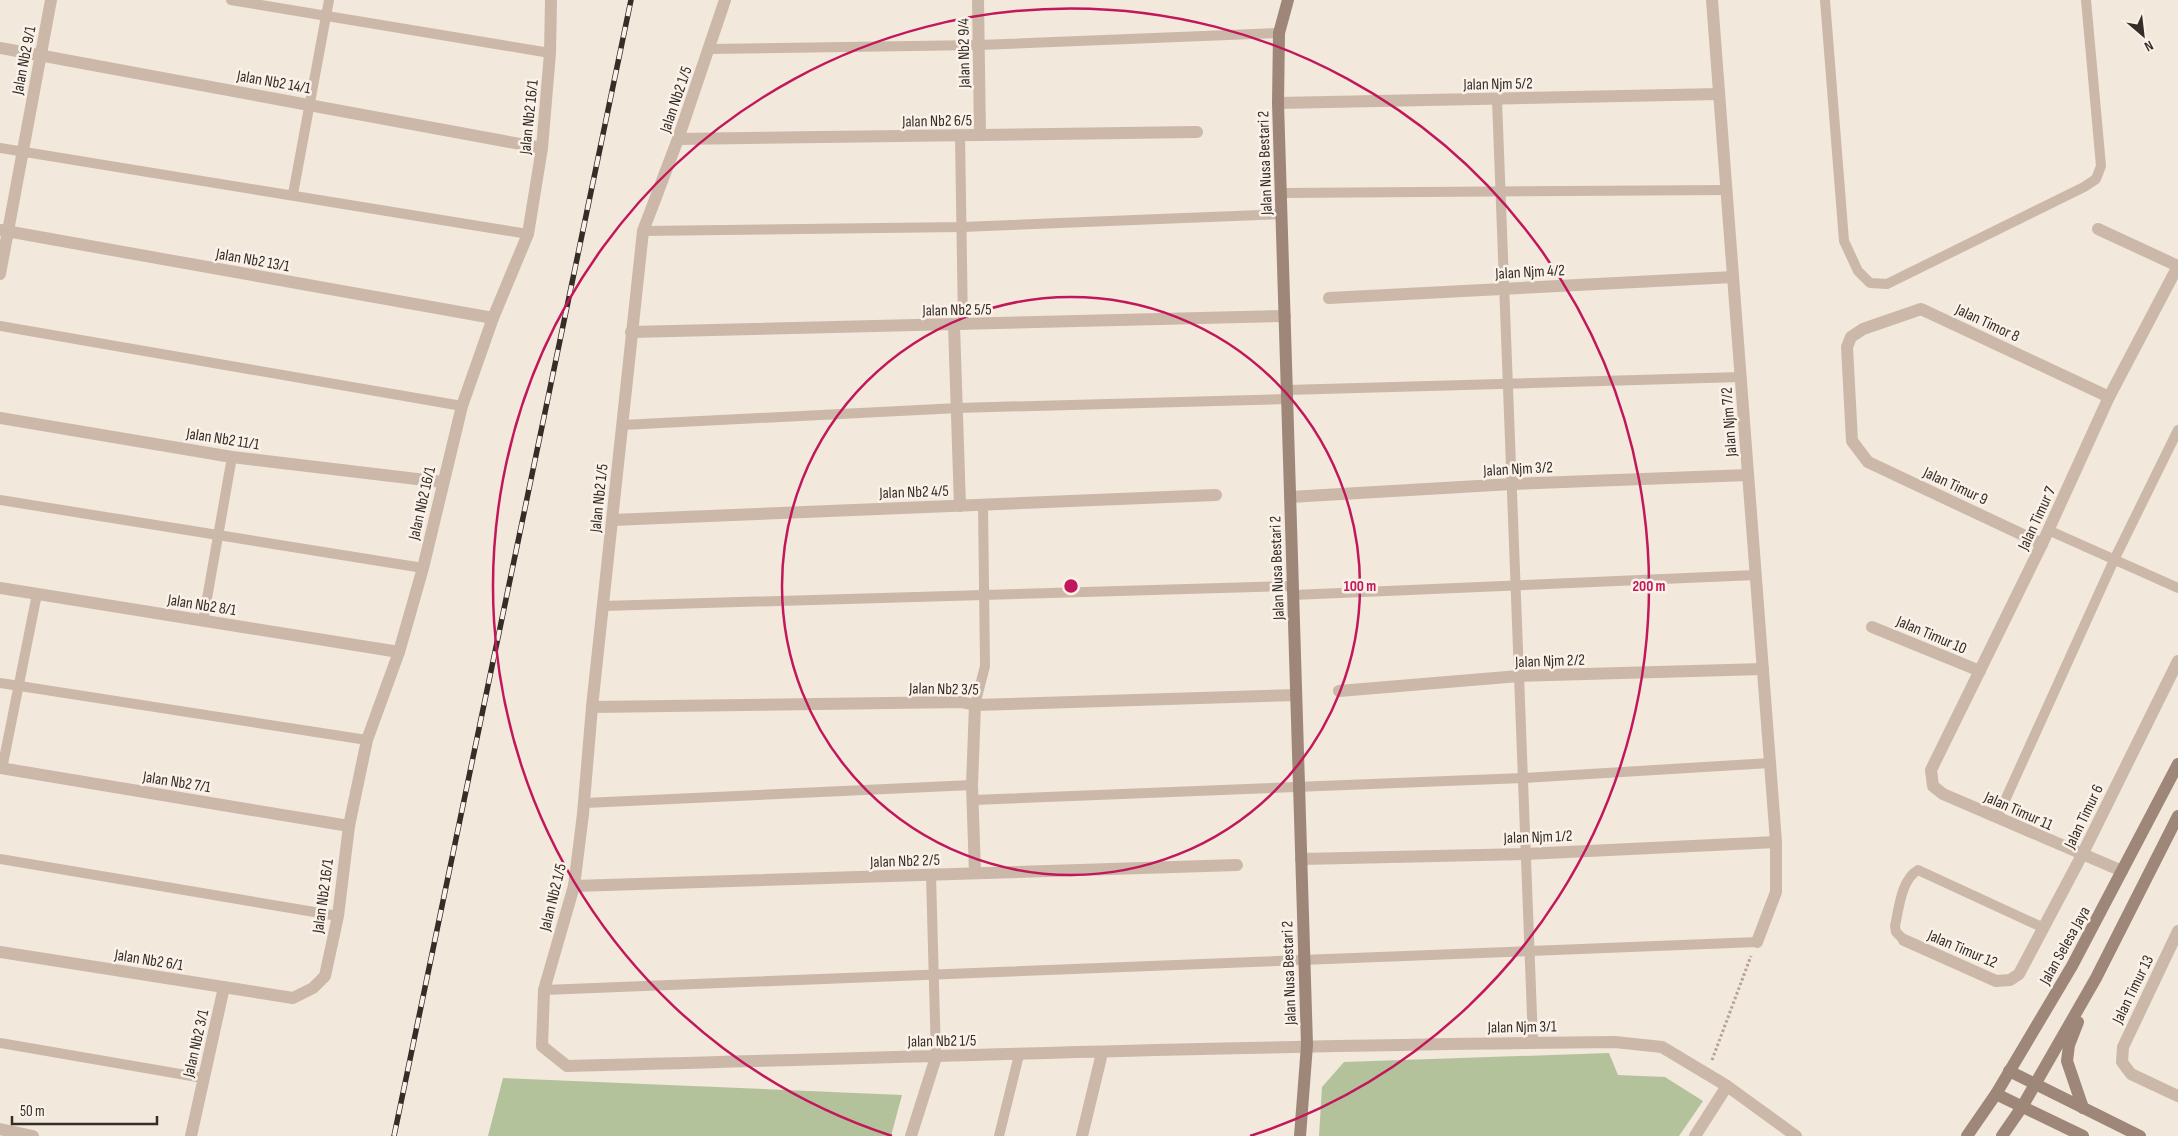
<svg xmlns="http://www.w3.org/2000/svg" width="2178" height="1136" viewBox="0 0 2178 1136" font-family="'Sofia Sans Condensed',sans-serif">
  <rect width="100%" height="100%" fill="#f2e8dc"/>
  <!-- green -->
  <g fill="#b4c29c">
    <path d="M 1609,1053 L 1618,1075 L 1665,1077 L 1703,1101 L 1679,1136 L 1319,1136 L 1322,1087 L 1344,1062 Z"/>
    <path d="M 503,1078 L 902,1095 L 891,1136 L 488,1136 Z"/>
  </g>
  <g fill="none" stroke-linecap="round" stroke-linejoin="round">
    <!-- path -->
    <path stroke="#b6a292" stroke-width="3" stroke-dasharray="2.5 2.5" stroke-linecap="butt" d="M 1712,1060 L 1751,956"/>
    <!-- lane -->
    <g stroke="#cbb8a8" stroke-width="10">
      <path d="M 231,0 L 550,53"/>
      <path d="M 1825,0 L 1844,241 L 1858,271 L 1870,283 L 1887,284 L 2084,187 L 2096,179 L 2101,166 L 2086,0"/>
      <path d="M 709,49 L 979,45 L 1279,33"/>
      <path d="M 1497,100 L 1533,1042"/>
      <path d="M 960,136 L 963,325"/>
      <path d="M 0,148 L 528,234"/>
      <path d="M 1281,193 L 1727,190"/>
      <path d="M 293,194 L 329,0"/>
      <path d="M 643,231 L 962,227 L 1282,214"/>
      <path d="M 0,326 L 462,406"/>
      <path d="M 1287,390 L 1741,377"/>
      <path d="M 622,425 L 958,408 L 1287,399"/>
      <path d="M 0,500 L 423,568"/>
      <path d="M 2048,530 L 2178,588"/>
      <path d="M 1293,595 L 1756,575"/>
      <path d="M 603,606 L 1293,586"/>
      <path d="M 203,621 L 232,457"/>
      <path d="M 0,683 L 367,740"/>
      <path d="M 975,705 L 985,666 L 983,504"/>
      <path d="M 2,769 L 37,594"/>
      <path d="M 973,800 L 1523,778 L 1770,763"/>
      <path d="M 585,803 L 972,785"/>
      <path d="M 1997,818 L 2114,560 L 2178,430"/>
      <path d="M 0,859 L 338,916"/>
      <path d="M 931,875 L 936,1057"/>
      <path d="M 1904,940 L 1896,932 L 1895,926 C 1899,908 1901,880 1918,870 L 2044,928"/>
      <path d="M 544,990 L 1757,942"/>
      <path d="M 0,1043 L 203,1078"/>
      <path d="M 999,1136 L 1019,1055"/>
    </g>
    <!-- street -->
    <g stroke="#cbb8a8" stroke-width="12">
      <path d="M 725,0 L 678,139 L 643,231 L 592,707 L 583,814 L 574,886 L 544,990 L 542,1046 L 567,1066 C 916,1057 1266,1045 1615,1042 L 1662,1047 L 1727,1086 L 1796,1136"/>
      <path d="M 978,0 L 980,135"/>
      <path d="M 1712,0 L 1776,842 L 1776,892 L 1757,942"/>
      <path d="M 0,48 L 542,148"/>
      <path d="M 1278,103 L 1719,94"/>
      <path d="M 678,139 L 1197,132"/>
      <path d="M 2098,229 L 2178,266"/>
      <path d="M 0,230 L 493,318"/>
      <path d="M 0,274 L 51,0"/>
      <path d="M 1329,298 L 1733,277"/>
      <path d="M 954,325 L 960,506"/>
      <path d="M 631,332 L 1285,316"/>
      <path d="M 0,418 L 232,457 L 442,482"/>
      <path d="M 1290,497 L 1512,484 L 1748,475"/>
      <path d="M 612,520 L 1216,495"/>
      <path d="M 2042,544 L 1868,462 L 1852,441 L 1847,347 L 1851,337 L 1863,329 L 1921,309 L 2109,397"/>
      <path d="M 0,588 L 399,652"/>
      <path d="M 1872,627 L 1980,671"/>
      <path d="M 1339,691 L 1519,676 L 1763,669"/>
      <path d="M 975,705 L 972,785 L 975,873"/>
      <path d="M 592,707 L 961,702 L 975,705 L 1296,695"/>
      <path d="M 0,768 L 349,826"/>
      <path d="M 1301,859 L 1526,854 L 1776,842"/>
      <path d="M 2122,871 L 1943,794 L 1933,786 L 1931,770 L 2042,544 L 2109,397 L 2178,266"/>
      <path d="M 574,886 L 1237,865"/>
      <path d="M 2178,931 L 2123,1047 L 2122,1062 L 2131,1074 L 2178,1096"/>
      <path d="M 1904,940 L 1996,981 L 2010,980 L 2019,974 L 2082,855 L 2178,661"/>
      <path d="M 0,952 L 293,998 L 313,988 L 325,976 L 338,916 L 349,826 L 367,740 L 399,652 L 423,568 L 462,406 L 493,318 L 528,234 L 542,148 L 550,53 L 551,0"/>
      <path d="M 0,1129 L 33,1136"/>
      <path d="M 191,1136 L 224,987"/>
      <path d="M 911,1136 L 936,1057"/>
      <path d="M 1082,1136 L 1102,1053"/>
      <path d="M 1695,1136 L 1727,1086"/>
    </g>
    <!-- secondary -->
    <g stroke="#9e8779" stroke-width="12">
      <path d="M 1288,0 L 1279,33 L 1278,103 L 1307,1045 L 1300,1136"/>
      <path d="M 2078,1022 L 2069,1045 L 2067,1061 L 2083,1108"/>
      <path d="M 2009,1071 L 2140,1136"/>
      <path d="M 1996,1094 L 2083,1136"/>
      <path d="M 1967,1136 L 1996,1094 L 2072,966 L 2178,764"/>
      <path d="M 2002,1136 L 2022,1107 L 2096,978 L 2178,816"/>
    </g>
    <defs>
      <path id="rail" d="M 394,1136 L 631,0"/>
    </defs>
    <!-- rail casing -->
    <use href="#rail" stroke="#372d28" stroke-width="5.5"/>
    <!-- rail -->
    <use href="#rail" stroke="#faf2e8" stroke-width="4" stroke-dasharray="11" stroke-linecap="butt"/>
  </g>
  <!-- distance rings -->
  <g fill="none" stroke="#c2185b" stroke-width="2.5">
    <circle cx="1071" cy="586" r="289"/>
    <path d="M892 1136A578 578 0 1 1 1250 1136"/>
  </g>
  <g text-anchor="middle" stroke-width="5" stroke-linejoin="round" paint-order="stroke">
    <!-- street labels -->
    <g font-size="16" fill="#372d28" stroke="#faf2e8">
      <text transform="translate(963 53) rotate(-91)" y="6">Jalan Nb2 9/4</text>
      <text transform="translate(23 60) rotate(-79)" y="6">Jalan Nb2 9/1</text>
      <text transform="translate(274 81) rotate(10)" y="6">Jalan Nb2 14/1</text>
      <text transform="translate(1498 83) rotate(-1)" y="6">Jalan Njm 5/2</text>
      <text transform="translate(675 99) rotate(-71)" y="6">Jalan Nb2 1/5</text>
      <text transform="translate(528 117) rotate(-84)" y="6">Jalan Nb2 16/1</text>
      <text transform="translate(937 120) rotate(-1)" y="6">Jalan Nb2 6/5</text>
      <text transform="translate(1264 163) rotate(-92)" y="6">Jalan Nusa Bestari 2</text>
      <text transform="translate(253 259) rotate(10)" y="6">Jalan Nb2 13/1</text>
      <text transform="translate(1530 271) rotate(-3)" y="6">Jalan Njm 4/2</text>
      <text transform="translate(957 309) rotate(-1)" y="6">Jalan Nb2 5/5</text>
      <text transform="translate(1988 322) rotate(25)" y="6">Jalan Timor 8</text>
      <text transform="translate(1728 422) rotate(-94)" y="6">Jalan Njm 7/2</text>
      <text transform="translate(223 438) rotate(9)" y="6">Jalan Nb2 11/1</text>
      <text transform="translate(1518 468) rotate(-3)" y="6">Jalan Njm 3/2</text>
      <text transform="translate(1956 485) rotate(25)" y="6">Jalan Timur 9</text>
      <text transform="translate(914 491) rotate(-2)" y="6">Jalan Nb2 4/5</text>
      <text transform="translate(598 498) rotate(-84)" y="6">Jalan Nb2 1/5</text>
      <text transform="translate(421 503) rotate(-77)" y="6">Jalan Nb2 16/1</text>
      <text transform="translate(2036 518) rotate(-65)" y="6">Jalan Timur 7</text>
      <text transform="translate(1276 568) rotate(-92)" y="6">Jalan Nusa Bestari 2</text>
      <text transform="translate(202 604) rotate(9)" y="6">Jalan Nb2 8/1</text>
      <text transform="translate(1932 634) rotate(23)" y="6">Jalan Timur 10</text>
      <text transform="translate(1550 660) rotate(-2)" y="6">Jalan Njm 2/2</text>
      <text transform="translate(944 688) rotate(1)" y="6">Jalan Nb2 3/5</text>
      <text transform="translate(177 781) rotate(9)" y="6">Jalan Nb2 7/1</text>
      <text transform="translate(2019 810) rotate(24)" y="6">Jalan Timur 11</text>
      <text transform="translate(2083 816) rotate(-64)" y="6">Jalan Timur 6</text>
      <text transform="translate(1538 836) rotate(-2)" y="6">Jalan Njm 1/2</text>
      <text transform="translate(905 860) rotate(-2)" y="6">Jalan Nb2 2/5</text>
      <text transform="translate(322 896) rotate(-82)" y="6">Jalan Nb2 16/1</text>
      <text transform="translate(552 897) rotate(-76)" y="6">Jalan Nb2 1/5</text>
      <text transform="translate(2064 945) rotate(-61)" y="6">Jalan Selesa Jaya</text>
      <text transform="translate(1963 948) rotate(23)" y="6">Jalan Timur 12</text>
      <text transform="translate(149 959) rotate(9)" y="6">Jalan Nb2 6/1</text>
      <text transform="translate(1288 973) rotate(-92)" y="6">Jalan Nusa Bestari 2</text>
      <text transform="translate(2132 989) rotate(-64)" y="6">Jalan Timur 13</text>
      <text transform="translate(1522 1026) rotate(-1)" y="6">Jalan Njm 3/1</text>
      <text transform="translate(942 1040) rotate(-1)" y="6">Jalan Nb2 1/5</text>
      <text transform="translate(195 1043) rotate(-77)" y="6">Jalan Nb2 3/1</text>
    </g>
  </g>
  <circle cx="1071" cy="586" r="8" fill="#c2185b" stroke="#faf2e8" stroke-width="2.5"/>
  <g font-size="15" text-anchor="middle" font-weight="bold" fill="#c2185b" stroke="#faf2e8" stroke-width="5" stroke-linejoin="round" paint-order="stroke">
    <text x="1360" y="591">100 m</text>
    <text x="1649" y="591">200 m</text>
  </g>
  <!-- north arrow -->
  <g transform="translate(2143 35) rotate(152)" stroke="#faf2e8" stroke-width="4" paint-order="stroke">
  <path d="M0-4L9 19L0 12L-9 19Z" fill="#372d28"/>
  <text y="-8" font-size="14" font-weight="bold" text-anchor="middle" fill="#372d28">N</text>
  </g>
  <!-- scale -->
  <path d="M12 1116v8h145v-8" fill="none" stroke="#372d28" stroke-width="2.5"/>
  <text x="20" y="1116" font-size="15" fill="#372d28" stroke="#faf2e8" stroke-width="4" paint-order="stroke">50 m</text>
</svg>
